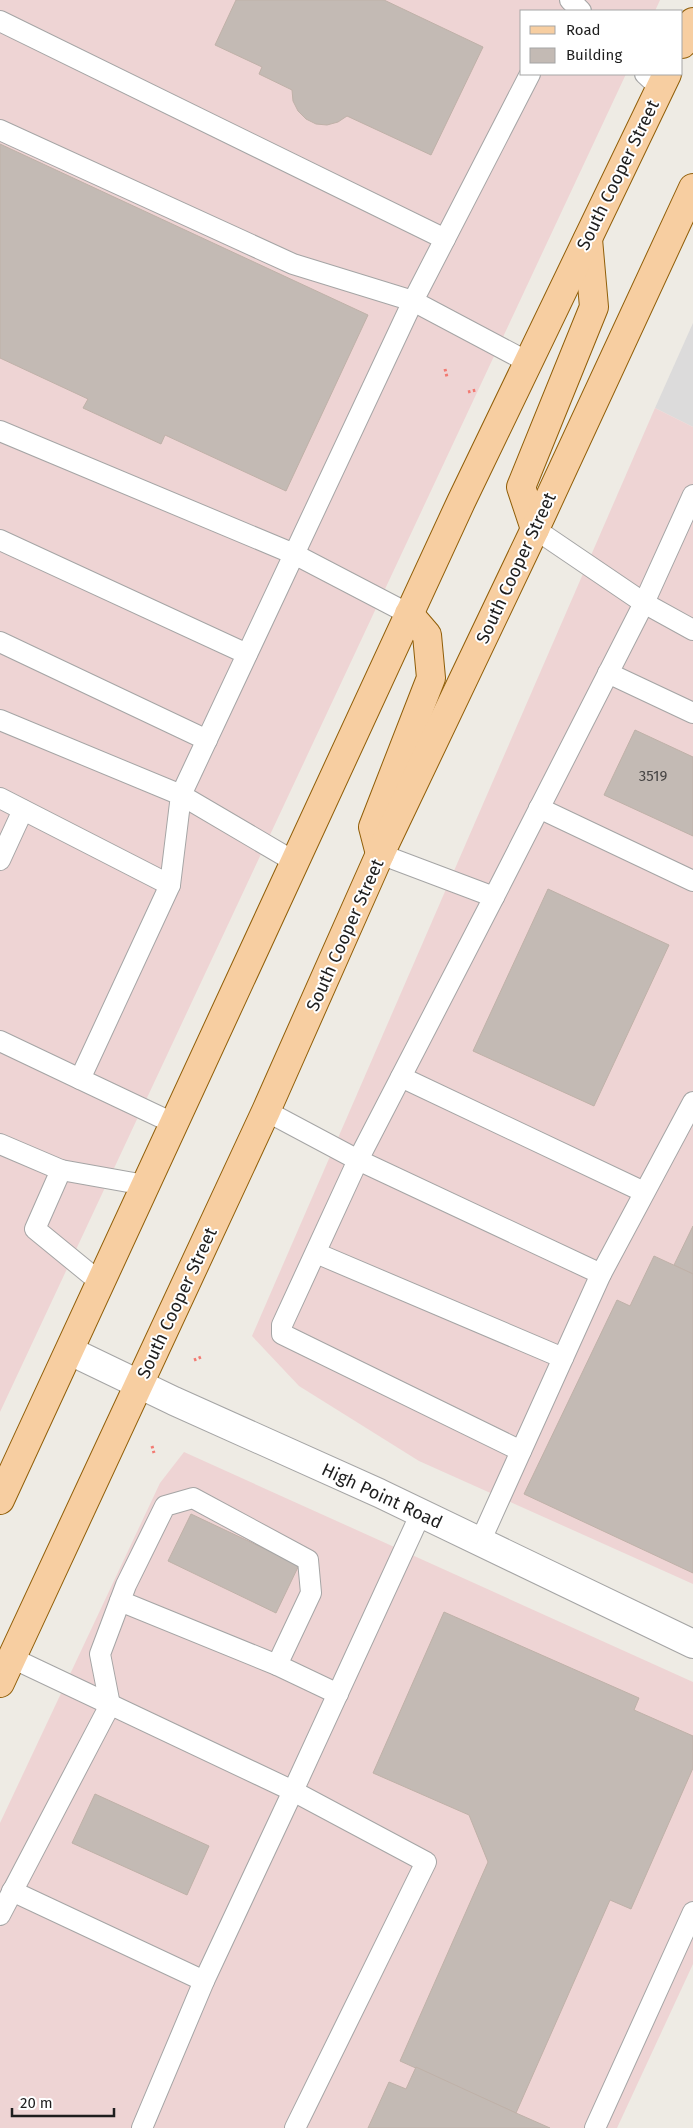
<svg xmlns="http://www.w3.org/2000/svg" width="693" height="2128" viewBox="0 0 693 2128" font-family="'Fira Sans',sans-serif">
  <rect width="100%" height="100%" fill="#eeebe4"/>
  <!-- residential -->
  <path fill="#dcdbdb" d="M 693,323 L 693,427 L 655,408 Z"/>
  <!-- commercial -->
  <g fill="#eed4d4">
    <path d="M 0,0 L 660,0 L 655,11 L 522,11 L 522,74 L 626,74 L 0,1412 Z"/>
    <path d="M 655,408 L 693,427 L 693,1584 L 419,1461 L 299,1386 L 252,1336 Z"/>
    <path d="M 184,1452 L 693,1682 L 693,1964 L 617,2128 L 0,2128 L 0,1823 L 160,1483 Z"/>
  </g>
  <!-- building -->
  <g fill="#c3bab4" stroke="#bfb1a8">
    <path d="M 236,0 L 384,0 L 483,47 L 431,155 L 347,116 L 338,122 L 327,125 L 316,124 L 306,119 L 298,111 L 293,101 L 292,90 L 259,74 L 262,67 L 215,45 Z"/>
    <path d="M 0,144 L 368,315 L 286,491 L 165,435 L 161,444 L 83,408 L 88,399 L 0,358 Z"/>
    <path d="M 635,730 L 693,757 L 693,836 L 604,795 Z"/>
    <path d="M 548,889 L 669,945 L 594,1106 L 473,1051 Z"/>
    <path d="M 693,1226 L 693,1274 L 674,1265 Z"/>
    <path d="M 654,1256 L 693,1274 L 693,1573 L 524,1494 L 617,1300 L 630,1306 Z"/>
    <path d="M 191,1514 L 299,1565 L 276,1613 L 168,1561 Z"/>
    <path d="M 444,1612 L 639,1698 L 634,1710 L 693,1736 L 693,1768 L 631,1909 L 610,1900 L 516,2113 L 400,2061 L 488,1862 L 469,1815 L 373,1773 Z"/>
    <path d="M 95,1794 L 209,1846 L 187,1895 L 72,1843 Z"/>
    <path d="M 416,2067 L 516,2113 L 550,2128 L 368,2128 L 389,2082 L 406,2089 Z"/>
  </g>
  <g fill="none" stroke-linecap="round" stroke-linejoin="round">
    <defs>
      <g id="service">
        <path d="M 570,0 L 581,11"/>
        <path d="M 0,21 L 445,239"/>
        <path d="M 645,74 L 660,88"/>
        <path d="M 0,130 L 293,264 L 413,301 L 181,795 L 295,862"/>
        <path d="M 528,362 L 413,301 L 530,74"/>
        <path d="M 0,431 L 294,554 L 409,614"/>
        <path d="M 535,529 L 644,603 L 693,630"/>
        <path d="M 0,540 L 247,654"/>
        <path d="M 0,642 L 207,740"/>
        <path d="M 608,673 L 693,713"/>
        <path d="M 0,720 L 181,795 L 170,885 L 80,1079 L 175,1124"/>
        <path d="M 0,798 L 170,885"/>
        <path d="M 539,808 L 693,881"/>
        <path d="M 380,854 L 494,897 L 358,1160 L 282,1325 L 282,1334 L 521,1451"/>
        <path d="M 0,860 L 23,810"/>
        <path d="M 494,897 L 644,603 L 693,495"/>
        <path d="M 0,1041 L 80,1079"/>
        <path d="M 401,1077 L 644,1192"/>
        <path d="M 266,1111 L 358,1160 L 601,1274 L 693,1102"/>
        <path d="M 0,1144 L 61,1170 L 35,1229 L 101,1283"/>
        <path d="M 61,1170 L 145,1185"/>
        <path d="M 316,1253 L 563,1358"/>
        <path d="M 480,1542 L 601,1274"/>
        <path d="M 120,1601 L 277,1665"/>
        <path d="M 12,1658 L 293,1791 L 421,1513"/>
        <path d="M 12,1891 L 204,1981"/>
        <path d="M 0,1915 L 110,1705 L 100,1654 L 126,1585 L 165,1506 L 193,1498 L 308,1560 L 311,1593 L 277,1665 L 338,1694"/>
        <path d="M 142,2128 L 204,1981 L 293,1791 L 426,1862 L 295,2128"/>
        <path d="M 595,2128 L 693,1912"/>
      </g>
      <path id="tertiary" d="M 70,1351 L 174,1401 L 379,1493 L 693,1644"/>
      <g id="primary">
        <path d="M 682,44 L 693,22"/>
        <path d="M 535,529 L 521,487 L 594,307 L 588,239"/>
        <path d="M 380,854 L 373,827 L 431,678 L 427,635 L 409,614"/>
        <path d="M 0,1500 L 461,502 L 667,74"/>
        <path d="M 0,1683 L 266,1111 L 380,854 L 535,529 L 693,188"/>
      </g>
    </defs>
    <!-- service casing -->
    <use href="#service" stroke="#a5a5a5" stroke-width="22"/>
    <!-- tertiary casing -->
    <use href="#tertiary" stroke="#a5a5a5" stroke-width="30"/>
    <!-- primary casing -->
    <use href="#primary" stroke="#905e08" stroke-width="30"/>
    <!-- path -->
    <g stroke="#f27a72" stroke-width="3" stroke-dasharray="2.5 2.5" stroke-linecap="butt">
      <path d="M 445,369 L 447,377"/>
      <path d="M 468,392 L 476,390"/>
      <path d="M 194,1360 L 201,1357"/>
      <path d="M 152,1446 L 154,1453"/>
    </g>
    <!-- service -->
    <use href="#service" stroke="#fff" stroke-width="20"/>
    <!-- tertiary -->
    <use href="#tertiary" stroke="#fff" stroke-width="28"/>
    <!-- primary -->
    <use href="#primary" stroke="#f7cea1" stroke-width="28"/>
  </g>
  <g text-anchor="middle" stroke-width="4" stroke-linejoin="round" paint-order="stroke">
    <!-- number labels -->
    <g font-size="15" fill="#474544">
      <text x="653" y="781">3519</text>
    </g>
    <!-- street labels -->
    <g font-size="18" fill="#1e1e1e" stroke="#fff">
      <text transform="translate(618 175) rotate(-64)" y="6">South Cooper Street</text>
      <text transform="translate(516 568) rotate(-65)" y="6">South Cooper Street</text>
      <text transform="translate(345 935) rotate(-66)" y="6">South Cooper Street</text>
      <text transform="translate(177 1303) rotate(-65)" y="6">South Cooper Street</text>
      <text transform="translate(382 1496) rotate(25)" y="6">High Point Road</text>
    </g>
  </g>
  <!-- legend -->
  <rect x="520" y="10" width="162" height="65" fill="#ffffff" stroke="#a5a5a5"/>
  <rect x="530" y="26" width="25" height="8" fill="#f7cea1" stroke="#a5a5a5"/>
  <text x="566" y="35" font-size="15" fill="#1e1e1e">Road</text>
  <rect x="530" y="48" width="25" height="15" fill="#c3bab4" stroke="#a5a5a5"/>
  <text x="566" y="60" font-size="15" fill="#1e1e1e">Building</text>
  <!-- scale -->
  <path d="M12 2108v8h102v-8" fill="none" stroke="#1e1e1e" stroke-width="2.5"/>
  <text x="20" y="2108" font-size="15" fill="#1e1e1e" stroke="#ffffff" stroke-width="4" paint-order="stroke">20 m</text>
</svg>
